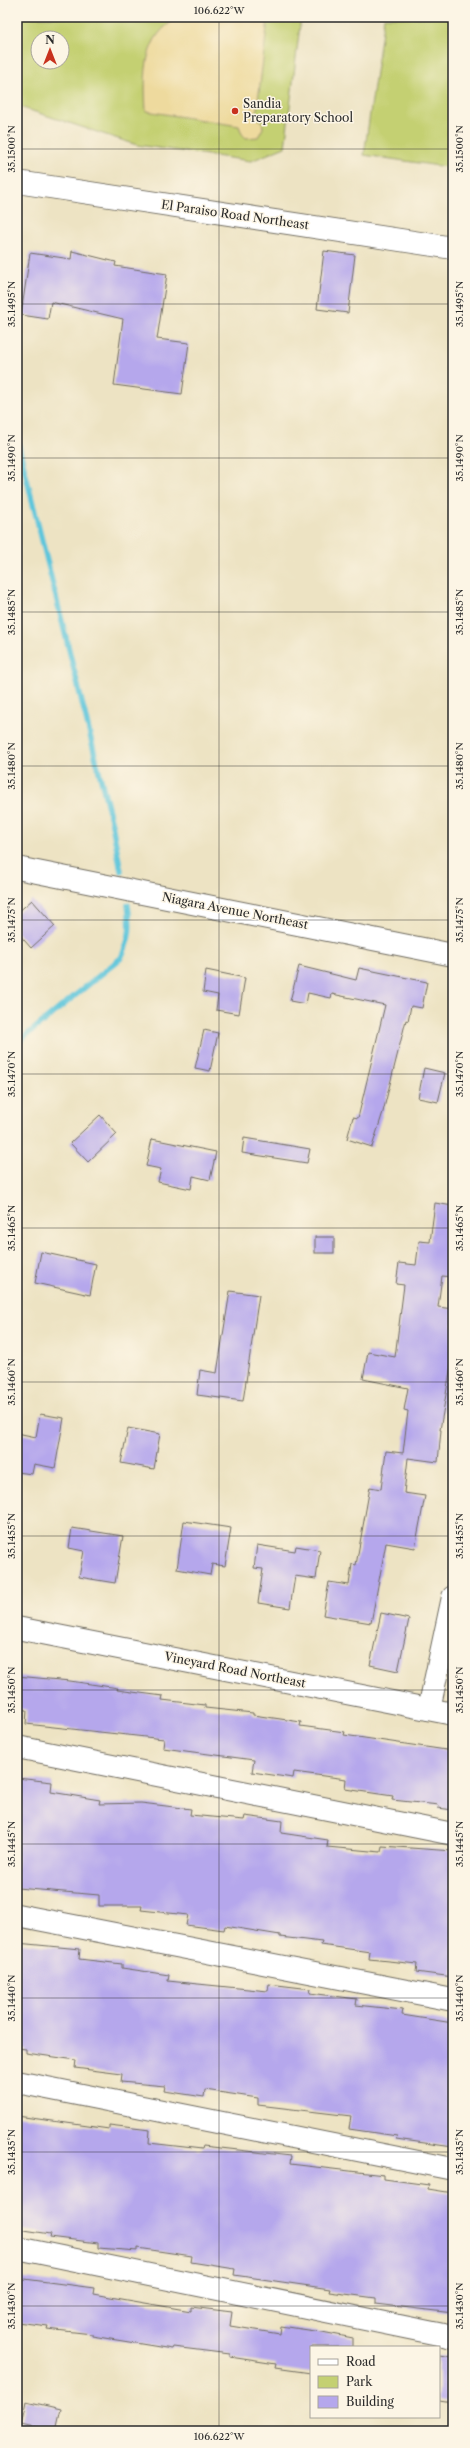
<svg xmlns="http://www.w3.org/2000/svg" width="470" height="2448" viewBox="0 0 470 2448" font-family="'Libre Caslon Text',serif">
  <rect width="100%" height="100%" fill="#fcf5e5"/>
  <filter id="ink" filterUnits="userSpaceOnUse"><feTurbulence type="fractalNoise" baseFrequency=".025" numOctaves="2"/><feDisplacementMap in="SourceGraphic" scale="8" xChannelSelector="R" yChannelSelector="G"/><feConvolveMatrix kernelMatrix="1 2 1 2 8 2 1 2 1" color-interpolation-filters="sRGB"/></filter>
  <filter id="wash" filterUnits="userSpaceOnUse"><feTurbulence type="fractalNoise" baseFrequency=".012" numOctaves="4" result="noise"/><feDisplacementMap in="SourceGraphic" scale="16" xChannelSelector="R" yChannelSelector="G"/><feGaussianBlur stdDeviation="0.9" result="paint"/><feColorMatrix in="noise" values="0 0 0 0 0 0 0 0 0 0 0 0 0 0 0 0 0 1.4 0 .05"/><feComposite in="paint" operator="in"/></filter>
  <g filter="url(#wash)">
    <rect width="100%" height="100%" fill="#ede3c3"/>
    <!-- green -->
    <g fill="#c4d072" stroke="#787e4e" fill-rule="evenodd">
      <path d="M 17,17 L 301,17 L 285,147 L 251,161 L 137,145 L 17,106 ZM 38,38 L 62,38 L 62,62 L 38,62 Z"/>
      <path d="M 384,17 L 453,17 L 453,168 L 364,155 Z"/>
    </g>
    <!-- sand -->
    <path fill="#eeda9e" stroke="#8c8264" d="M 180,17 L 265,17 L 268,19 L 256,117 L 262,122 L 263,128 L 258,137 L 246,138 L 242,134 L 239,126 L 146,111 C 144,74 142,35 180,17 Z"/>
    <g fill="none" stroke-linecap="round" stroke-linejoin="round">
      <!-- stream -->
      <g stroke="#5ec6db" stroke-width="5.5">
        <path d="M 17,439 L 112,824 L 121,871"/>
        <path d="M 17,1043 L 121,958 C 131,937 131,927 128,905"/>
      </g>
    </g>
    <g id="blocks">
      <!-- building -->
      <g fill="#b5a7ec">
        <path d="M 72,251 L 116,262 L 115,266 L 167,274 L 157,339 L 189,343 L 182,394 L 114,385 L 123,319 L 51,302 L 48,319 L 21,315 L 30,253 L 71,259 Z"/>
        <path d="M 324,251 L 355,255 L 348,313 L 317,309 Z"/>
        <path d="M 32,900 L 55,926 L 31,948 L 17,932 L 17,913 Z"/>
        <path d="M 299,966 L 356,980 L 359,968 L 427,982 L 422,1008 L 411,1006 L 408,1021 L 406,1020 L 383,1112 L 372,1147 L 347,1139 L 353,1117 L 358,1118 L 385,1005 L 332,994 L 331,998 L 308,993 L 306,1004 L 290,1001 Z"/>
        <path d="M 206,970 L 245,978 L 239,1014 L 216,1010 L 218,995 L 203,992 Z"/>
        <path d="M 204,1030 L 218,1033 L 210,1071 L 195,1068 Z"/>
        <path d="M 424,1068 L 445,1073 L 438,1102 L 418,1098 Z"/>
        <path d="M 100,1115 L 117,1134 L 88,1162 L 70,1143 Z"/>
        <path d="M 244,1138 L 310,1149 L 307,1163 L 242,1153 Z"/>
        <path d="M 152,1139 L 216,1152 L 210,1180 L 193,1176 L 191,1189 L 158,1182 L 161,1169 L 146,1166 Z"/>
        <path d="M 435,1203 L 453,1206 L 453,1277 L 442,1276 L 438,1307 L 453,1309 L 453,1353 L 440,1430 L 441,1430 L 438,1462 L 408,1458 L 404,1493 L 425,1496 L 415,1548 L 386,1543 L 371,1623 L 323,1615 L 329,1582 L 349,1585 L 352,1564 L 356,1565 L 370,1487 L 381,1489 L 386,1451 L 403,1453 L 408,1411 L 404,1410 L 408,1388 L 363,1379 L 368,1352 L 395,1357 L 404,1285 L 396,1284 L 399,1263 L 416,1265 L 419,1241 L 430,1242 Z"/>
        <rect x="315" y="1237" width="19" height="16"/>
        <path d="M 41,1252 L 96,1264 L 90,1295 L 35,1283 Z"/>
        <path d="M 230,1291 L 259,1295 L 243,1401 L 197,1395 L 200,1370 L 217,1373 Z"/>
        <path d="M 40,1414 L 64,1418 L 55,1468 L 34,1464 L 32,1474 L 17,1472 L 17,1433 L 36,1437 Z"/>
        <path d="M 128,1428 L 160,1434 L 154,1469 L 121,1463 Z"/>
        <path d="M 184,1521 L 231,1528 L 225,1566 L 212,1564 L 210,1575 L 177,1569 Z"/>
        <path d="M 72,1528 L 123,1536 L 115,1583 L 79,1577 L 84,1551 L 69,1548 Z"/>
        <path d="M 257,1545 L 295,1551 L 296,1546 L 320,1550 L 316,1579 L 295,1576 L 290,1608 L 258,1603 L 263,1569 L 254,1568 Z"/>
        <path d="M 381,1613 L 409,1619 L 398,1671 L 370,1665 Z"/>
        <path d="M 17,1676 L 70,1681 L 118,1688 L 117,1690 L 163,1696 L 162,1700 L 205,1705 L 205,1708 L 253,1713 L 253,1715 L 301,1722 L 300,1726 L 345,1732 L 344,1735 L 453,1751 L 453,1810 L 438,1808 L 439,1805 L 392,1800 L 393,1796 L 345,1789 L 346,1779 L 294,1772 L 293,1778 L 252,1772 L 254,1760 L 163,1748 L 164,1739 L 26,1724 L 27,1710 L 17,1708 Z"/>
        <path d="M 17,1778 L 52,1782 L 51,1792 L 100,1800 L 99,1804 L 141,1803 L 191,1809 L 190,1815 L 244,1820 L 245,1816 L 282,1821 L 281,1833 L 328,1840 L 327,1847 L 381,1852 L 382,1846 L 453,1851 L 453,1977 L 416,1972 L 417,1964 L 369,1959 L 370,1952 L 321,1945 L 322,1942 L 280,1937 L 280,1935 L 225,1926 L 224,1930 L 186,1925 L 188,1915 L 141,1910 L 142,1906 L 99,1906 L 99,1895 L 17,1888 Z"/>
        <path d="M 17,1943 L 80,1949 L 79,1959 L 122,1964 L 122,1968 L 169,1975 L 168,1981 L 268,1991 L 269,1984 L 311,1989 L 310,1993 L 357,1999 L 356,2005 L 403,2010 L 402,2015 L 453,2023 L 453,2147 L 396,2139 L 397,2136 L 349,2129 L 351,2116 L 258,2105 L 258,2098 L 205,2090 L 204,2097 L 164,2091 L 165,2086 L 121,2082 L 122,2074 L 75,2068 L 76,2060 L 26,2053 L 26,2049 L 17,2048 Z"/>
        <path d="M 17,2116 L 109,2129 L 109,2125 L 150,2130 L 149,2143 L 202,2149 L 203,2146 L 291,2156 L 290,2164 L 384,2175 L 384,2179 L 429,2185 L 428,2189 L 453,2193 L 453,2313 L 376,2304 L 376,2298 L 329,2292 L 330,2289 L 234,2275 L 235,2269 L 191,2262 L 192,2256 L 138,2248 L 138,2251 L 98,2248 L 98,2243 L 50,2237 L 51,2234 L 17,2229 Z"/>
        <path d="M 17,2278 L 94,2288 L 93,2294 L 191,2311 L 191,2307 L 232,2312 L 230,2326 L 280,2334 L 281,2326 L 322,2332 L 353,2338 L 353,2347 L 311,2347 L 311,2373 L 275,2368 L 276,2364 L 230,2357 L 230,2354 L 173,2347 L 172,2349 L 92,2336 L 92,2334 L 47,2329 L 48,2326 L 17,2322 Z"/>
        <path d="M 439,2355 L 453,2357 L 453,2403 L 439,2401 Z"/>
        <path d="M 26,2401 L 61,2409 L 56,2431 L 21,2424 Z"/>
      </g>
    </g>
  </g>
  <g filter="url(#ink)">
    <use href="#blocks" fill-opacity="0" stroke="#6f6b60" stroke-width="1"/>
    <g fill="none" stroke-linecap="round" stroke-linejoin="round">
      <defs>
        <g id="minor">
          <path d="M 17,182 L 453,248"/>
          <path d="M 17,868 L 453,955"/>
          <path d="M 17,1628 L 453,1714"/>
          <path d="M 429,1709 L 453,1597"/>
          <path d="M 17,1747 L 453,1834"/>
          <path d="M 17,1915 L 453,2000"/>
          <path d="M 17,2082 L 453,2169"/>
          <path d="M 17,2248 L 453,2337"/>
        </g>
      </defs>
      <!-- minor casing -->
      <use href="#minor" stroke="#6f6b60" stroke-width="24"/>
      <!-- minor -->
      <use href="#minor" stroke="#fff" stroke-width="22"/>
    </g>
  </g>
  <!-- ticks -->
  <path fill="none" stroke="#2b2b2b" stroke-width="1" stroke-opacity="0.45" d="M 219,17 L 219,2431M 17,149 L 453,149M 17,304 L 453,304M 17,458 L 453,458M 17,612 L 453,612M 17,766 L 453,766M 17,920 L 453,920M 17,1074 L 453,1074M 17,1228 L 453,1228M 17,1382 L 453,1382M 17,1536 L 453,1536M 17,1690 L 453,1690M 17,1844 L 453,1844M 17,1998 L 453,1998M 17,2152 L 453,2152M 17,2306 L 453,2306"/>
  <!-- markers -->
  <circle fill="#c8321e" stroke="#fcf5e5" stroke-width="1.5" cx="235" cy="111" r="4"/>
  <g text-anchor="middle" stroke-width="3" stroke-linejoin="round" paint-order="stroke">
    <!-- poi labels -->
    <g font-size="12" fill="#2b2b2b" stroke="#fcf5e5" text-anchor="start">
      <text x="243" y="108">Sandia<tspan x="243" dy="14">Preparatory School</tspan></text>
    </g>
    <!-- street labels -->
    <g font-size="12" fill="#2b2b2b" stroke="#fcf5e5">
      <text transform="translate(235 215) rotate(8)" y="4">El Paraiso Road Northeast</text>
      <text transform="translate(235 911) rotate(11)" y="4">Niagara Avenue Northeast</text>
      <text transform="translate(235 1670) rotate(11)" y="4">Vineyard Road Northeast</text>
    </g>
  </g>
  <!-- margin -->
  <rect width="470" height="2448" fill="none" stroke="#fcf5e5" stroke-width="44"/>
  <!-- legend -->
  <rect x="310" y="2346" width="130" height="72" fill="#fcf5e5" stroke="#a8a49b"/>
  <rect x="318" y="2359" width="20" height="6" fill="#ffffff" stroke="#a8a49b"/>
  <text x="346" y="2366" font-size="12" fill="#2b2b2b">Road</text>
  <rect x="318" y="2376" width="20" height="12" fill="#c4d072" stroke="#a8a49b"/>
  <text x="346" y="2386" font-size="12" fill="#2b2b2b">Park</text>
  <rect x="318" y="2396" width="20" height="12" fill="#b5a7ec" stroke="#a8a49b"/>
  <text x="346" y="2406" font-size="12" fill="#2b2b2b">Building</text>
  <!-- north arrow -->
  <g transform="translate(50 50)"><circle r="19" fill="#fcf5e5" stroke="#a8a49b"/>
  <path d="M0-3L7 15L0 10L-7 15Z" fill="#c8321e"/>
  <text y="-6" font-size="11" font-weight="bold" text-anchor="middle" fill="#2b2b2b">N</text>
  </g>
  <rect x="22" y="22" width="426" height="2404" fill="none" stroke="#2b2b2b" stroke-width="1.5"/>
  <g font-size="10" text-anchor="middle" fill="#2b2b2b">
    <text x="219" y="14">106.622°W</text>
    <text transform="translate(11 149) rotate(-90)" y="4">35.1500°N</text>
    <text transform="translate(459 149) rotate(-90)" y="4">35.1500°N</text>
    <text transform="translate(11 304) rotate(-90)" y="4">35.1495°N</text>
    <text transform="translate(459 304) rotate(-90)" y="4">35.1495°N</text>
    <text transform="translate(11 458) rotate(-90)" y="4">35.1490°N</text>
    <text transform="translate(459 458) rotate(-90)" y="4">35.1490°N</text>
    <text transform="translate(11 612) rotate(-90)" y="4">35.1485°N</text>
    <text transform="translate(459 612) rotate(-90)" y="4">35.1485°N</text>
    <text transform="translate(11 766) rotate(-90)" y="4">35.1480°N</text>
    <text transform="translate(459 766) rotate(-90)" y="4">35.1480°N</text>
    <text transform="translate(11 920) rotate(-90)" y="4">35.1475°N</text>
    <text transform="translate(459 920) rotate(-90)" y="4">35.1475°N</text>
    <text transform="translate(11 1074) rotate(-90)" y="4">35.1470°N</text>
    <text transform="translate(459 1074) rotate(-90)" y="4">35.1470°N</text>
    <text transform="translate(11 1228) rotate(-90)" y="4">35.1465°N</text>
    <text transform="translate(459 1228) rotate(-90)" y="4">35.1465°N</text>
    <text transform="translate(11 1382) rotate(-90)" y="4">35.1460°N</text>
    <text transform="translate(459 1382) rotate(-90)" y="4">35.1460°N</text>
    <text transform="translate(11 1536) rotate(-90)" y="4">35.1455°N</text>
    <text transform="translate(459 1536) rotate(-90)" y="4">35.1455°N</text>
    <text transform="translate(11 1690) rotate(-90)" y="4">35.1450°N</text>
    <text transform="translate(459 1690) rotate(-90)" y="4">35.1450°N</text>
    <text transform="translate(11 1844) rotate(-90)" y="4">35.1445°N</text>
    <text transform="translate(459 1844) rotate(-90)" y="4">35.1445°N</text>
    <text transform="translate(11 1998) rotate(-90)" y="4">35.1440°N</text>
    <text transform="translate(459 1998) rotate(-90)" y="4">35.1440°N</text>
    <text transform="translate(11 2152) rotate(-90)" y="4">35.1435°N</text>
    <text transform="translate(459 2152) rotate(-90)" y="4">35.1435°N</text>
    <text transform="translate(11 2306) rotate(-90)" y="4">35.1430°N</text>
    <text transform="translate(459 2306) rotate(-90)" y="4">35.1430°N</text>
    <text x="219" y="2440">106.622°W</text>
  </g>
</svg>
